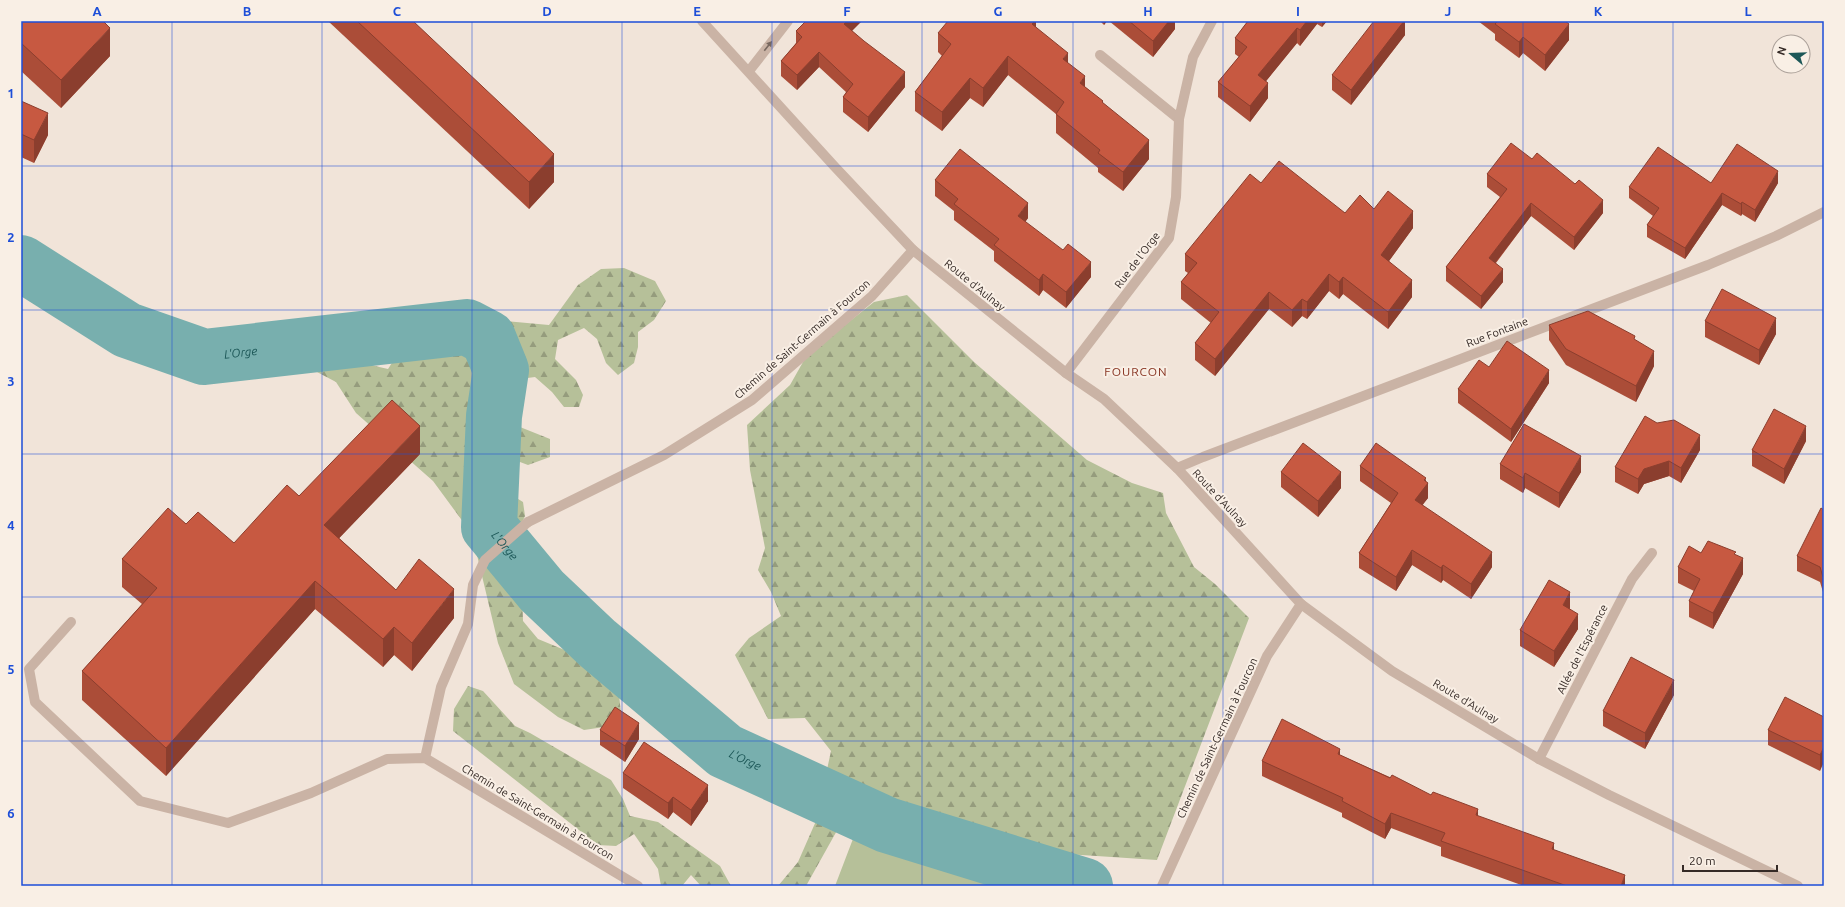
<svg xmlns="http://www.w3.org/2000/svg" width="1845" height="907" viewBox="0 0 1845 907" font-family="Ubuntu,sans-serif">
  <defs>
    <pattern id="forest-firs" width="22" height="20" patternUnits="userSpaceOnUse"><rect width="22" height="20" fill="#b6c099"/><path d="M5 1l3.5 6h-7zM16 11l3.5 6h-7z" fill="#959c7d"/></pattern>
  </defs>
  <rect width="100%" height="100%" fill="#f1e4d9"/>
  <!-- grass -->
  <path fill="#b6c099" d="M 864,810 L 1000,874 L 1054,886 L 835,886 Z"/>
  <!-- forest -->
  <g fill="url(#forest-firs)">
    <path d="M 624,268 L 655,281 L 666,301 L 654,320 L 638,332 L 638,347 L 634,363 L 618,375 L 606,363 L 597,339 L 584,328 L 558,340 L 555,359 L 576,380 L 583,395 L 579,407 L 564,407 L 552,392 L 535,377 L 520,379 L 511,396 L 510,423 L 550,439 L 550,457 L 528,465 L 507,457 L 490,444 L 478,444 L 470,456 L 479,475 L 523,502 L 525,516 L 515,537 L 521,562 L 523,621 L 538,639 L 572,653 L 618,686 L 621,713 L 611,726 L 584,730 L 558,717 L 514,684 L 498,643 L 472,534 L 433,481 L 356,413 L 336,382 L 317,372 L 317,354 L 330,348 L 353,361 L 388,369 L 399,352 L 429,346 L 457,345 L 494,320 L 549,325 L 578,285 L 601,269 Z"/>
    <path d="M 907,295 L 974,362 L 1087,460 L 1132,483 L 1163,493 L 1166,513 L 1194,567 L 1215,584 L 1249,618 L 1157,860 L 1021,851 L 896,799 L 858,793 L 806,886 L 778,886 L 798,862 L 816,821 L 831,751 L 805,718 L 768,719 L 735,655 L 749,638 L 781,616 L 771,592 L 758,570 L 765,548 L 750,470 L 747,425 L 790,385 L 807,355 L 874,302 Z"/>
    <path d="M 468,686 L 483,691 L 515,726 L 530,733 L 611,780 L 623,799 L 630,816 L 658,822 L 720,866 L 731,886 L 701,886 L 691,875 L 682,886 L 661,886 L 658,869 L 634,834 L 616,846 L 598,845 L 453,731 L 454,709 Z"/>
  </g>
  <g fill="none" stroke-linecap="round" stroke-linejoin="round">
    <!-- river -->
    <path stroke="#78afae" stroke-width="56" id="s1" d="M 21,263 L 127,330 L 204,357 L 467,327 L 488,338 L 501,370 L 494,416 L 489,527 L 542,591 L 597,643 L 725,751 L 887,825 L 1085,886"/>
    <!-- service -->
    <path stroke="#cab3a5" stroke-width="10" d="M 528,522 L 664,455 L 752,400 L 872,296 L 913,250"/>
    <!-- minor -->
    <g stroke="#cab3a5" stroke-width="10">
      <path d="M 702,21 L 835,167 L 913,250 L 1066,373 L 1104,399 L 1177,468 L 1301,604 L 1392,671 L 1539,759 L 1609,795 L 1798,886"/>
      <path d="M 1100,55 L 1179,119"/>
      <path d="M 749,71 L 788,21"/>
      <path d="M 1066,373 L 1169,238 L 1176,197 L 1179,119 L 1193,57 L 1212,21"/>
      <path d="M 1177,468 L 1203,457 L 1708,265 L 1776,236 L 1824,212"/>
      <path d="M 71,622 L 29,669 L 35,702 L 140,801 L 228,823 L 311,793 L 387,759 L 425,758 L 638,886"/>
      <path d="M 425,758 L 441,687 L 468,624 L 473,585 L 485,560 L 528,522"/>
      <path d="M 1539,759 L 1632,579 L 1652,553"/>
      <path d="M 1162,886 L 1267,656 L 1301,604"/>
    </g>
  </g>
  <!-- wall -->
  <g fill="#ab4d38">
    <path d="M 21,21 L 110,56 L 61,108 L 21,71 Z"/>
    <path d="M 328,21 L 413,21 L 554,182 L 529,209 Z"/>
    <path d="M 1036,21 L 1036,27 L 1068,63 L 1085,87 L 1103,103 L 1149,159 L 1123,191 L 1098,172 L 1098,168 L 1056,133 L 1056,114 L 1008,75 L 983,107 L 970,98 L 942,131 L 915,111 L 915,92 L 942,56 L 938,52 L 938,33 Z"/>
    <path d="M 1100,21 L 1107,21 L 1104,25 Z"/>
    <path d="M 1109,21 L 1175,21 L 1175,29 L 1153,57 Z"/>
    <path d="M 1248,21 L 1327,21 L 1322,27 L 1317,24 L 1300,46 L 1297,43 L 1266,81 L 1268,98 L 1250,122 L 1218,97 L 1218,82 L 1239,57 L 1235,54 L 1235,38 Z"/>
    <path d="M 1405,21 L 1405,35 L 1351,105 L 1332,90 L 1332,75 Z"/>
    <path d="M 1478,21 L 1565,21 L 1569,40 L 1545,71 L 1523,53 L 1519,58 L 1495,40 L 1495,34 Z"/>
    <path d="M 796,31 L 852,31 L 905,87 L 868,132 L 843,112 L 843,97 L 846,92 L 819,67 L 797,90 L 781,76 L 781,61 L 796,43 Z"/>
    <path d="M 21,101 L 48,135 L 34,163 L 21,157 Z"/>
    <path d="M 1487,174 L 1603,213 L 1574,250 L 1531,216 L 1496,263 L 1503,282 L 1481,309 L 1446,281 L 1446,267 L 1500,197 L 1487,187 Z"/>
    <path d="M 935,180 L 1028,218 L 1025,222 L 1091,277 L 1066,308 L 1043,290 L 1039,296 L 994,261 L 994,251 L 954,220 L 954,211 L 935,196 Z"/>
    <path d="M 1261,183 L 1345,213 L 1374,209 L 1413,228 L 1389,261 L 1412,297 L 1388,329 L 1343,294 L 1339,299 L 1329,291 L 1307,319 L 1302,316 L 1292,327 L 1269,309 L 1215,376 L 1195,360 L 1195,343 L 1211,323 L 1181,299 L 1181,282 L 1188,273 L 1185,271 L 1185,254 Z"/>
    <path d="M 1711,183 L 1778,183 L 1755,222 L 1742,214 L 1741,216 L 1722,205 L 1685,259 L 1647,237 L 1647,225 L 1653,216 L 1629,198 L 1629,187 Z"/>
    <path d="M 1705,321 L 1776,334 L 1759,365 L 1705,337 Z"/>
    <path d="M 1549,325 L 1635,340 L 1654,366 L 1636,402 L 1566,365 L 1549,340 Z"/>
    <path d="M 1489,367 L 1549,383 L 1511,442 L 1458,403 L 1458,389 Z"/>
    <path d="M 1806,441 L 1784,484 L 1752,466 L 1752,450 Z"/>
    <path d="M 1700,450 L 1681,483 L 1669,476 L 1644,484 L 1638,494 L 1615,482 L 1615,467 Z"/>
    <path d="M 420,454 L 339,538 L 396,590 L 454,618 L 412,671 L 394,655 L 383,667 L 315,609 L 166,776 L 82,700 L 82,671 L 142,604 L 122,587 L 122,559 L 186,524 L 234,543 L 299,496 Z"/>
    <path d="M 1500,464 L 1581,472 L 1559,508 L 1525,488 L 1523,493 L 1500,479 Z"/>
    <path d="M 1360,466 L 1426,481 L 1428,498 L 1422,505 L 1492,567 L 1471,599 L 1443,580 L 1441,583 L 1412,565 L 1396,591 L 1359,568 L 1359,553 L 1391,503 L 1360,481 Z"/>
    <path d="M 1281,472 L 1341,488 L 1318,517 L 1281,487 Z"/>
    <path d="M 1824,510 L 1824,593 L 1823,592 L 1820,582 L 1797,571 L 1797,556 Z"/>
    <path d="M 1701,553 L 1736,555 L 1743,574 L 1713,629 L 1689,617 L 1689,601 L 1694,591 L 1678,583 L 1678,567 Z"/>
    <path d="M 1570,608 L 1570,609 L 1578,629 L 1554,667 L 1520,646 L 1520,630 Z"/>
    <path d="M 1674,695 L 1645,749 L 1603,726 L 1603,711 Z"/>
    <path d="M 1824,717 L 1820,771 L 1768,745 L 1768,730 Z"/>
    <path d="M 600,730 L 639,739 L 625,762 L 600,745 Z"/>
    <path d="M 1340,755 L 1554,850 L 1625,886 L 1524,886 L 1441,856 L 1441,847 L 1391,828 L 1385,839 L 1342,817 L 1342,813 L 1262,776 L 1262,761 Z"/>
    <path d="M 623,773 L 708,801 L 691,826 L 673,812 L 668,819 L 623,788 Z"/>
  </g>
  <!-- shaded-wall -->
  <g fill="#8b3e2e">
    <path d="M 847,21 L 862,21 L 844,39 L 844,24 Z"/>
    <path d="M 1035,21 L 1036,21 L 1036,38 L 1032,24 Z"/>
    <path d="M 1104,21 L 1107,21 L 1104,25 Z"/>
    <path d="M 1169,21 L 1175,21 L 1175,29 L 1153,57 L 1153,41 Z"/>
    <path d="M 1307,21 L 1317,21 L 1317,24 L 1300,46 L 1300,30 Z"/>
    <path d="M 1322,21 L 1327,21 L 1322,27 Z"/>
    <path d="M 1404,21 L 1405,21 L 1405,35 L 1351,105 L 1351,90 Z"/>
    <path d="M 1569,24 L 1569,40 L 1545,71 L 1545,55 Z"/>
    <path d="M 110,28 L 110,56 L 61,108 L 61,80 Z"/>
    <path d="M 1297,28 L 1297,43 L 1258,91 L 1258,75 Z"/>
    <path d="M 1523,37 L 1523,53 L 1519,58 L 1519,42 Z"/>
    <path d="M 819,52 L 819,67 L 797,90 L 797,75 Z"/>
    <path d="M 1068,53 L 1068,72 L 1063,59 Z"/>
    <path d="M 1008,56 L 1008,75 L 983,107 L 983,88 Z"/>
    <path d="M 905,72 L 905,87 L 868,132 L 868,117 Z"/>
    <path d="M 1085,76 L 1085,95 L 1080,83 Z"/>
    <path d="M 970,78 L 970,98 L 942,131 L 942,112 Z"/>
    <path d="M 1268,83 L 1268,98 L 1250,122 L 1250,106 Z"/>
    <path d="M 48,113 L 48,135 L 34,163 L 34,140 Z"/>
    <path d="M 1149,140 L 1149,159 L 1123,191 L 1123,172 Z"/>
    <path d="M 554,154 L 554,182 L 529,209 L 529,182 Z"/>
    <path d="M 1778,171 L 1778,183 L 1755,222 L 1755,210 Z"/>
    <path d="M 1722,193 L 1722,205 L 1685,259 L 1685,248 Z"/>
    <path d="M 1603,200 L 1603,213 L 1574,250 L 1574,237 Z"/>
    <path d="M 1742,202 L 1742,214 L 1741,216 L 1741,204 Z"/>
    <path d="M 1028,203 L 1028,218 L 1018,232 L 1018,216 Z"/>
    <path d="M 1531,203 L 1531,216 L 1489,271 L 1489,258 Z"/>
    <path d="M 1413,211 L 1413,228 L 1381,272 L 1381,255 Z"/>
    <path d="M 1091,262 L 1091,277 L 1066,308 L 1066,292 Z"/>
    <path d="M 1503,269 L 1503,282 L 1481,309 L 1481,296 Z"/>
    <path d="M 1043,274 L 1043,290 L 1039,296 L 1039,280 Z"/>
    <path d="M 1329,274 L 1329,291 L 1307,319 L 1307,302 Z"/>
    <path d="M 1343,277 L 1343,294 L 1339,299 L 1339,282 Z"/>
    <path d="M 1412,280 L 1412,297 L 1388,329 L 1388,312 Z"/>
    <path d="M 1269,292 L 1269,309 L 1215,376 L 1215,359 Z"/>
    <path d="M 1302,299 L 1302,316 L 1292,327 L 1292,310 Z"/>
    <path d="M 1776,318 L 1776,334 L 1759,365 L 1759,350 Z"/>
    <path d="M 1654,351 L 1654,366 L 1636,402 L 1636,386 Z"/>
    <path d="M 1549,370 L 1549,383 L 1511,442 L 1511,429 Z"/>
    <path d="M 420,426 L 420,454 L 324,554 L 324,525 Z"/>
    <path d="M 1806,426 L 1806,441 L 1784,484 L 1784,469 Z"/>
    <path d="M 1700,435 L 1700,450 L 1681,483 L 1681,468 Z"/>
    <path d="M 1581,456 L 1581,472 L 1559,508 L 1559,493 Z"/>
    <path d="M 1669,461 L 1669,476 L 1644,484 L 1638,494 L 1638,479 L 1644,469 Z"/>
    <path d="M 1341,472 L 1341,488 L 1318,517 L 1318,501 Z"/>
    <path d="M 1525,473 L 1525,488 L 1523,493 L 1523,478 Z"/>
    <path d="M 1426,478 L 1426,485 L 1428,483 L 1428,498 L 1415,515 L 1415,500 Z"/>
    <path d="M 1412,550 L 1412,565 L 1396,591 L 1396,577 Z"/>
    <path d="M 1492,552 L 1492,567 L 1471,599 L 1471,584 Z"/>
    <path d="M 1743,558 L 1743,574 L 1713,629 L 1713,613 Z"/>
    <path d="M 1443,565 L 1443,580 L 1441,583 L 1441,568 Z"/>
    <path d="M 315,581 L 315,609 L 166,776 L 166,748 Z"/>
    <path d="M 454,589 L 454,618 L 412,671 L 412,643 Z"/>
    <path d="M 1570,592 L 1570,608 L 1563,620 L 1563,605 Z"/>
    <path d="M 1578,614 L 1578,629 L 1554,667 L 1554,651 Z"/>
    <path d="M 394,627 L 394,655 L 383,667 L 383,639 Z"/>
    <path d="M 1674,680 L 1674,695 L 1645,749 L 1645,733 Z"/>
    <path d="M 639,723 L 639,739 L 625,762 L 625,746 Z"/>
    <path d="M 1824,747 L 1824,762 L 1820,771 L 1820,755 Z"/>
    <path d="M 1340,749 L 1340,765 L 1338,754 Z"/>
    <path d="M 708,785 L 708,801 L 691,826 L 691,810 Z"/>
    <path d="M 673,797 L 673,812 L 668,819 L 668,803 Z"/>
    <path d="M 1478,809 L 1478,825 L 1476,815 Z"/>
    <path d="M 1391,813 L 1391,828 L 1385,839 L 1385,824 Z"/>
    <path d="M 1554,843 L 1554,859 L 1552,849 Z"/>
    <path d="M 1625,875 L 1625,886 L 1621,886 Z"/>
  </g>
  <!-- building -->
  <g fill="#c75941" stroke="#8b3e2e">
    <path d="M 21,21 L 103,21 L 110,28 L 61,80 L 21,43 Z"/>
    <path d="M 357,21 L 413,21 L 554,154 L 529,182 Z"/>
    <path d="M 806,21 L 847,21 L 844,24 L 864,41 L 905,72 L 868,117 L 843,97 L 853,84 L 819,52 L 797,75 L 781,61 L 802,37 L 796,31 Z"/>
    <path d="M 948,21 L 1035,21 L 1032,24 L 1068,53 L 1063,59 L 1085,76 L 1080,83 L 1103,101 L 1102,102 L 1149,140 L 1123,172 L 1098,153 L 1100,150 L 1056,114 L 1064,102 L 1008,56 L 983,88 L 970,78 L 942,112 L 915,92 L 951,44 L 938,33 Z"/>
    <path d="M 1129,21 L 1169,21 L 1153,41 Z"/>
    <path d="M 1248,21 L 1307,21 L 1300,30 L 1297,28 L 1258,75 L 1268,83 L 1250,106 L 1218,82 L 1247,47 L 1235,38 Z"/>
    <path d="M 1374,21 L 1404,21 L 1351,90 L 1332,75 Z"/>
    <path d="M 1498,21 L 1565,21 L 1569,24 L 1545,55 L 1523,37 L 1519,42 L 1495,24 Z"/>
    <path d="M 21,101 L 48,113 L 34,140 L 21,134 Z"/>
    <path d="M 1511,143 L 1532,159 L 1537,153 L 1575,184 L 1579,180 L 1603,200 L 1574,237 L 1531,203 L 1489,258 L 1503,269 L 1481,296 L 1446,267 L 1507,189 L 1487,174 Z"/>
    <path d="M 1737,144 L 1778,171 L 1755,210 L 1742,202 L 1741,204 L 1722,193 L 1685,248 L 1647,225 L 1659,208 L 1629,187 L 1658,147 L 1711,183 Z"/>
    <path d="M 960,149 L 1028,203 L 1018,216 L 1063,250 L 1068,244 L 1091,262 L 1066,292 L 1043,274 L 1039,280 L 994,245 L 999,239 L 954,204 L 958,199 L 935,180 Z"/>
    <path d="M 1279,161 L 1345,213 L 1360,195 L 1374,209 L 1388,191 L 1413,211 L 1381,255 L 1412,280 L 1388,312 L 1343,277 L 1339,282 L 1329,274 L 1307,302 L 1302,299 L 1292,310 L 1269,292 L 1215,359 L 1195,343 L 1219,312 L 1181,282 L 1197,263 L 1185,254 L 1250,174 L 1261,183 Z"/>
    <path d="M 1722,289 L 1776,318 L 1759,350 L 1705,321 Z"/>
    <path d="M 1588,311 L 1635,336 L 1634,339 L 1654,351 L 1636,386 L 1566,349 L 1549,325 Z"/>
    <path d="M 1507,341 L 1549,370 L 1511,429 L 1458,389 L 1479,360 L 1489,367 Z"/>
    <path d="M 392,400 L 420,426 L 324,525 L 396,590 L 419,559 L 454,589 L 412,643 L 394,627 L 383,639 L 315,581 L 166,748 L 82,671 L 157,588 L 122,559 L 168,508 L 186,524 L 198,512 L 234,543 L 287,485 L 299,496 Z"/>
    <path d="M 1774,409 L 1806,426 L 1784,469 L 1752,450 Z"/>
    <path d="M 1645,416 L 1657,423 L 1674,420 L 1700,435 L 1681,468 L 1669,461 L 1644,469 L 1638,479 L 1615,467 Z"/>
    <path d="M 1524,424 L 1581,456 L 1559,493 L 1525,473 L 1523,478 L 1500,464 Z"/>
    <path d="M 1303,443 L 1341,472 L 1318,501 L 1281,472 Z"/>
    <path d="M 1376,443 L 1426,478 L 1424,480 L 1428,483 L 1415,500 L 1492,552 L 1471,584 L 1443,565 L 1441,568 L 1412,550 L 1396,577 L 1359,553 L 1398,493 L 1360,466 Z"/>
    <path d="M 1821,508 L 1824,510 L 1824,578 L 1823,577 L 1820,567 L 1797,556 Z"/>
    <path d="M 1708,541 L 1736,552 L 1734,554 L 1743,558 L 1713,613 L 1689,601 L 1700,579 L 1678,567 L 1689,546 L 1701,553 Z"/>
    <path d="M 1549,580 L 1570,592 L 1563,605 L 1578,614 L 1554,651 L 1520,630 Z"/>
    <path d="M 1631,657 L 1674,680 L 1645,733 L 1603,711 Z"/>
    <path d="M 1785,697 L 1824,717 L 1824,747 L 1820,755 L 1768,730 Z"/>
    <path d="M 615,707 L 639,723 L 625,746 L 600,730 Z"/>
    <path d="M 1282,719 L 1340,749 L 1338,754 L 1390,778 L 1392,775 L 1431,795 L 1433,792 L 1478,809 L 1476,815 L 1554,843 L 1552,849 L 1625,875 L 1621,886 L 1567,886 L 1441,841 L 1445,833 L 1391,813 L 1385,824 L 1342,801 L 1343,798 L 1262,761 Z"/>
    <path d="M 644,742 L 708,785 L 691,810 L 673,797 L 668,803 L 623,773 Z"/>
  </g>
  <!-- one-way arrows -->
  <defs><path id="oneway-solid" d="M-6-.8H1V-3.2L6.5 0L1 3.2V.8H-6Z"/></defs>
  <use fill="#78685f" href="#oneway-solid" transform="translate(768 46) rotate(-52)"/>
  <!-- grid -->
  <path fill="none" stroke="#1d4ed8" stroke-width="1" stroke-opacity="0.55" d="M 172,21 L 172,886M 322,21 L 322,886M 472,21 L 472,886M 622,21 L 622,886M 772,21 L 772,886M 922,21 L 922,886M 1073,21 L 1073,886M 1223,21 L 1223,886M 1373,21 L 1373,886M 1523,21 L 1523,886M 1673,21 L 1673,886M 21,166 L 1824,166M 21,310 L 1824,310M 21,454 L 1824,454M 21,597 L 1824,597M 21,741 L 1824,741"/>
  <g text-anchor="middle" stroke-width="4" stroke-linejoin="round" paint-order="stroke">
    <!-- street labels -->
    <g font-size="11" fill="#352a26" stroke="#f9efe5">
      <text transform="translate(1137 260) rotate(-53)" y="4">Rue de l'Orge</text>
      <text transform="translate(975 285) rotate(39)" y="4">Route d'Aulnay</text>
      <text transform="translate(1497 332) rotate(-21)" y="4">Rue Fontaine</text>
      <text transform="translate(802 339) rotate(-41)" y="4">Chemin de Saint-Germain à Fourcon</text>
      <text transform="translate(1220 498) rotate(47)" y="4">Route d'Aulnay</text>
      <text transform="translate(1582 649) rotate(-63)" y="4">Allée de l'Espérance</text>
      <text transform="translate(1466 701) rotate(31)" y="4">Route d'Aulnay</text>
      <text transform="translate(1217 738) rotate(-65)" y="4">Chemin de Saint-Germain à Fourcon</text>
      <text transform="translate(538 812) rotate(31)" y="4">Chemin de Saint-Germain à Fourcon</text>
    </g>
    <!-- water labels -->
    <g font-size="12" font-style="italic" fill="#1c5757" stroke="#f9efe5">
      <text dy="4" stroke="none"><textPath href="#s1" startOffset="244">L'Orge</textPath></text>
      <text dy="4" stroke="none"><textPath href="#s1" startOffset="712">L'Orge</textPath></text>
      <text dy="4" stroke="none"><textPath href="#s1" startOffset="1036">L'Orge</textPath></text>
    </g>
    <!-- neighbourhood labels -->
    <g font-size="12" letter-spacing="1" fill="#85301e" stroke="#f9efe5">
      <text x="1136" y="376">FOURCON</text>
    </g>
  </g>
  <!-- border -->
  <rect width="1845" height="907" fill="none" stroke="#f9efe5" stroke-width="44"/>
  <!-- north arrow -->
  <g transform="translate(1791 54) rotate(289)"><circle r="19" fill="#f9efe5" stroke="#aba099"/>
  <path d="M0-3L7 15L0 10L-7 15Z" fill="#1c5757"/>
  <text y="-6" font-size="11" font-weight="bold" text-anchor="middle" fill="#352a26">N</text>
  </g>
  <!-- scale -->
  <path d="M1683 865v6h94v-6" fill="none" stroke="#352a26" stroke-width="2"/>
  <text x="1689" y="865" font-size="12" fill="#352a26" stroke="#f9efe5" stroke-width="3" paint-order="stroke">20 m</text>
  <rect x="22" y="22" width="1801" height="863" fill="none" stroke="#1d4ed8" stroke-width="1.5"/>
  <g font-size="13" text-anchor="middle" font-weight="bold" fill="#1d4ed8">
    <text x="97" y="16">A</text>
    <text x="247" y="16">B</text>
    <text x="397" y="16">C</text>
    <text x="547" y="16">D</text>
    <text x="697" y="16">E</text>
    <text x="847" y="16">F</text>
    <text x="998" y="16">G</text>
    <text x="1148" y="16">H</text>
    <text x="1298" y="16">I</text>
    <text x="1448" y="16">J</text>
    <text x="1598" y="16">K</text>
    <text x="1748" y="16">L</text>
    <text x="11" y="98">1</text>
    <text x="11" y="242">2</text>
    <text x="11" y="386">3</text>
    <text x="11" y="530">4</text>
    <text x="11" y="674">5</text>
    <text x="11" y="818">6</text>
  </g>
</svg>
